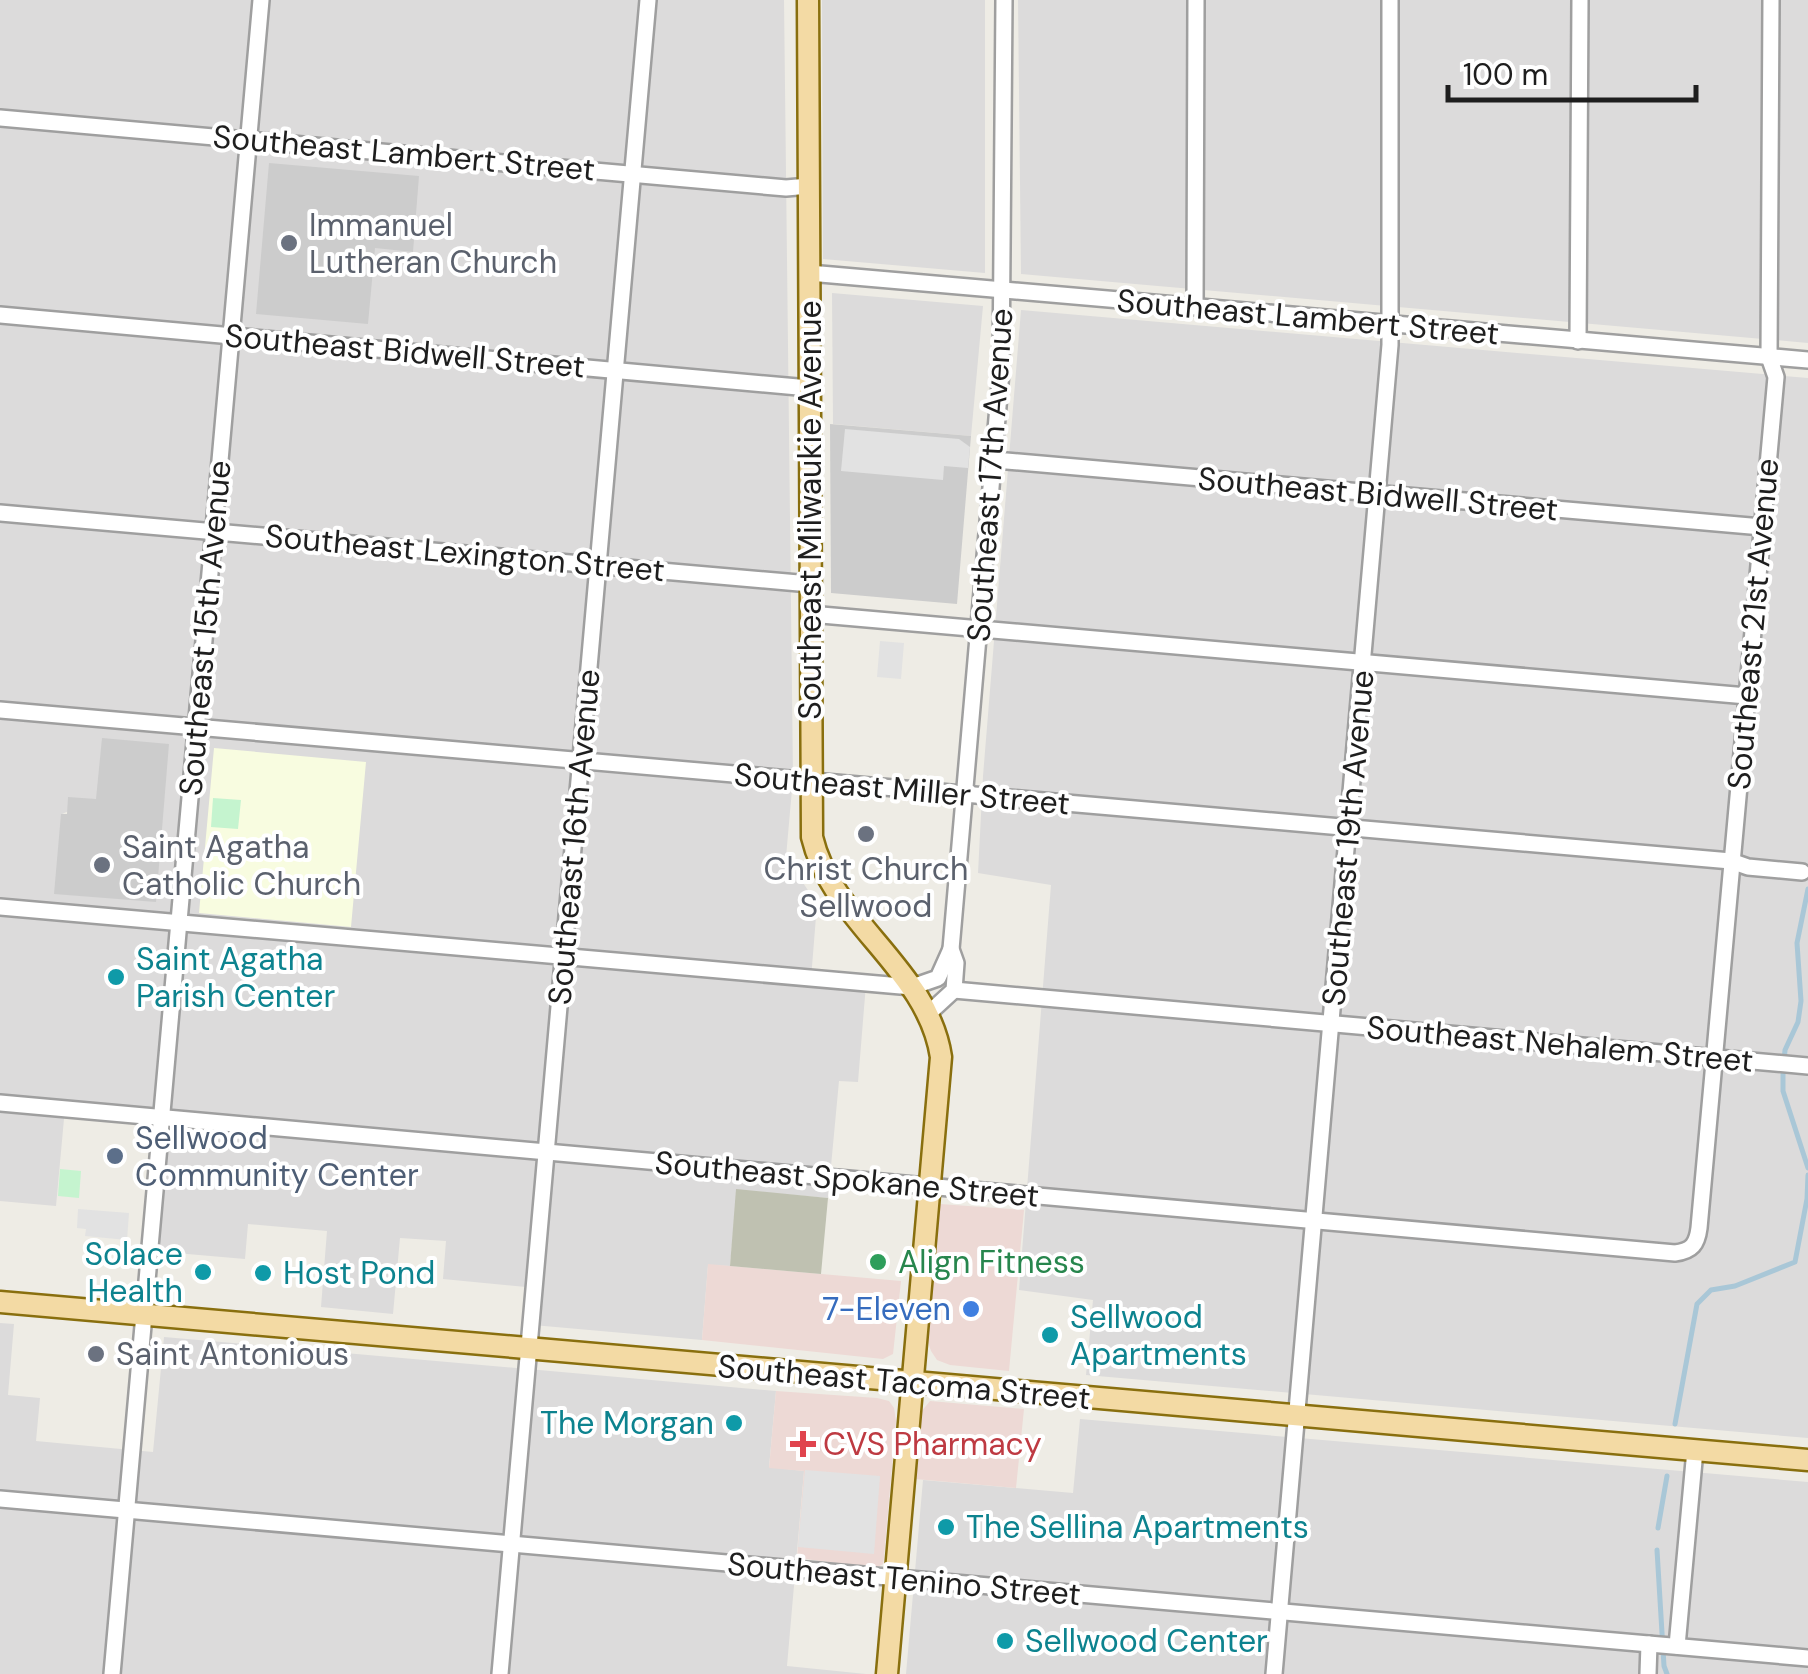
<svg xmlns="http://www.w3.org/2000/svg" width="1808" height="1674" viewBox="0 0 1808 1674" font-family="'DM Sans',sans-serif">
  <rect width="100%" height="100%" fill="#eeece5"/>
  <!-- residential -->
  <g fill="#dcdbdb" fill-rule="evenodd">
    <path d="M 0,0 L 784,0 L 793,778 L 786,857 L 817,904 L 811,979 L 866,984 L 858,1082 L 839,1081 L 828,1198 L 737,1190 L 730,1266 L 708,1265 L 702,1340 L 533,1325 L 536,1288 L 443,1279 L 446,1241 L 400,1238 L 393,1314 L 321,1307 L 327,1231 L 248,1224 L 245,1259 L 153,1251 L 164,1117 L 65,1108 L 56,1206 L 0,1201 ZM 96,799 L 55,894 L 62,814 Z"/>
    <path d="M 822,0 L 985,0 L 985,273 L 823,259 Z"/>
    <path d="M 1018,0 L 1808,0 L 1808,343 L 1021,274 Z"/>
    <path d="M 832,293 L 983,306 L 971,436 L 833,424 Z"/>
    <path d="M 1021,310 L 1808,378 L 1808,1438 L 1086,1375 L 1093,1300 L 1019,1290 L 1051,885 L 978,873 L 983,776 Z"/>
    <path d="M 0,1323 L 14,1324 L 8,1395 L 40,1398 L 36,1441 L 153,1452 L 164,1337 L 776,1391 L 769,1467 L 804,1471 L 787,1666 L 866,1674 L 0,1674 Z"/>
    <path d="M 1080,1419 L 1808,1482 L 1808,1674 L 906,1674 L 923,1480 L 1073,1493 Z"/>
  </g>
  <!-- commercial -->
  <g fill="#edd9d5">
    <path d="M 940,1204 L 1024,1210 L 1009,1371 L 950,1365 L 937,1360 L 931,1351 L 927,1339 Z"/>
    <path d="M 708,1264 L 901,1281 L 893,1354 L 883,1359 L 702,1340 Z"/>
    <path d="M 776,1391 L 877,1398 L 889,1401 L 894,1408 L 896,1421 L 884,1557 L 883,1564 L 876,1568 L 797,1558 L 804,1471 L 769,1468 Z"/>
    <path d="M 930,1401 L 1024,1409 L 1016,1488 L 915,1479 L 921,1412 Z"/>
  </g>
  <!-- education -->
  <path fill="#f8fce0" d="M 214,748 L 366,762 L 351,927 L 199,913 Z"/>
  <!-- religious -->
  <g fill="#ccc">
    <path d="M 269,163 L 419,176 L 413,252 L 375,248 L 368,324 L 256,314 Z"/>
    <path d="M 830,424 L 971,436 L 957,604 L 831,593 Z"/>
    <path d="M 102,738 L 169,744 L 156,902 L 54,894 L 61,814 L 67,814 L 68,797 L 96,799 Z"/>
  </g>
  <!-- construction -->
  <path fill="#bfc1b1" d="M 736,1189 L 828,1198 L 821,1274 L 730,1266 Z"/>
  <!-- park -->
  <g fill="#c5f4cf">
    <path d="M 213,798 L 241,800 L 238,829 L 211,827 Z"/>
    <path d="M 60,1169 L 81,1171 L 79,1198 L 58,1196 Z"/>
  </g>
  <!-- parking -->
  <g fill="#e2e2e2">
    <path d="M 845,429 L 959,439 L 970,447 L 968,468 L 944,466 L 943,480 L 841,471 Z"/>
    <path d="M 880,641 L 904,643 L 901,679 L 877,677 Z"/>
    <path d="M 78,1209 L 129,1213 L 127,1240 L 85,1236 L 86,1229 L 77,1228 Z"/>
    <path d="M 805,1470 L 880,1476 L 874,1554 L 798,1547 Z"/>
  </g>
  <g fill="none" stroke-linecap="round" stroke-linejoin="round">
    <!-- stream -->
    <g stroke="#a9c7d7" stroke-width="5">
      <path d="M 1808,889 L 1797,943 L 1801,1001 L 1798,1022 L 1785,1050 L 1783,1075 L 1783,1091 L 1808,1168"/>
      <path d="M 1675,1424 L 1697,1304 L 1711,1290 L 1735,1286 L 1795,1262 L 1807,1199 L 1808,1175"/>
      <path d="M 1658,1528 L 1667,1476"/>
      <path d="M 1657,1550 L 1664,1666 L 1667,1674"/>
    </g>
    <defs>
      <g id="minor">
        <path d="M 0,118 L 786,188 L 809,186"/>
        <path d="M 809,273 L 1808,360"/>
        <path d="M 1195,307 L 1196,0"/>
        <path d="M 0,315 L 809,388"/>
        <path d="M 1578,341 L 1580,0"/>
        <path d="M 995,460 L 1762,527"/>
        <path d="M 0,513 L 810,584"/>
        <path d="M 810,614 L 1747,696"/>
        <path d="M 0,710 L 1731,861 L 1748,867 L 1802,872"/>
        <path d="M 0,907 L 912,987 L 938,978 L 951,949"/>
        <path d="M 954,990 L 1808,1066"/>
        <path d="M 929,1013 L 954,990 L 956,963 L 951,949 L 1001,372 L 1004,0"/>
        <path d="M 0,1103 L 1675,1253 C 1692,1251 1697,1244 1699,1228 L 1776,377 L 1769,357 L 1771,0"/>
        <path d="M 0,1499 L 1808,1658"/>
        <path d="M 1677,1646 L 1695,1450"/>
        <path d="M 112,1674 L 261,0"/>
        <path d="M 500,1674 L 648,0"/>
        <path d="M 1274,1674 L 1390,345 L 1390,0"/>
        <path d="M 1648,1674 L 1649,1644"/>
      </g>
      <g id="major">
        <path d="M 808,0 L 812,837 C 832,922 928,969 941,1057 L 887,1674"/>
        <path d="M 0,1302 L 1808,1460"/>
      </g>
    </defs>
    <!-- minor casing -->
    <use href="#minor" stroke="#9f9f9f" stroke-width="20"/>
    <!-- major casing -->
    <use href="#major" stroke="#896f0e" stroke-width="25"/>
    <!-- minor -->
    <use href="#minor" stroke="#fff" stroke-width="15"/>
    <!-- major -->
    <use href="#major" stroke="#f3daa4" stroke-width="20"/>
  </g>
  <!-- markers -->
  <g fill="#6b7280" stroke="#fff" stroke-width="4">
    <circle cx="289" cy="243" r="10"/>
    <circle cx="866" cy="834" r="10"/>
    <circle cx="102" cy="865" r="10"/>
    <circle cx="96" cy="1354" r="10"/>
  </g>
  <g fill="#0f9aa8" stroke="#fff" stroke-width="4">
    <circle cx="116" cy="977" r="10"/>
    <circle cx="203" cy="1272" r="10"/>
    <circle cx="263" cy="1273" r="10"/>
    <circle cx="1050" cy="1335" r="10"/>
    <circle cx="734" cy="1423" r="10"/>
    <circle cx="946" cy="1527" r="10"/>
    <circle cx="1005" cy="1641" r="10"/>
  </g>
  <circle fill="#5c6f8a" stroke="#fff" stroke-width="4" cx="115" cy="1156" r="10"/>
  <circle fill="#2e9e5b" stroke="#fff" stroke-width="4" cx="878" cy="1262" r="10"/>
  <circle fill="#3f7fe0" stroke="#fff" stroke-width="4" cx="971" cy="1309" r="10"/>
  <path fill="#e0444e" stroke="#fff" stroke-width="4" d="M798 1429h10v10h10v10h-10v10h-10v-10h-10v-10h10z"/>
  <g text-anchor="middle" stroke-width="8" stroke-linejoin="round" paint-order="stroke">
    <!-- street labels -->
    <g font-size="32" fill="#1e1e1e" stroke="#fff">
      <text transform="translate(404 153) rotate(5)" y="11">Southeast Lambert Street</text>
      <text transform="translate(1308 317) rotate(5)" y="11">Southeast Lambert Street</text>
      <text transform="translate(405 351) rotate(5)" y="11">Southeast Bidwell Street</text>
      <text transform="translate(990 475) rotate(-86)" y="11">Southeast 17th Avenue</text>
      <text transform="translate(1378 494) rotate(5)" y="11">Southeast Bidwell Street</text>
      <text transform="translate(810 510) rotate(-90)" y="11">Southeast Milwaukie Avenue</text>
      <text transform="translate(465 553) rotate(5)" y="11">Southeast Lexington Street</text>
      <text transform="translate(1753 624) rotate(-85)" y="11">Southeast 21st Avenue</text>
      <text transform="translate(205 628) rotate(-85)" y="11">Southeast 15th Avenue</text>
      <text transform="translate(902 789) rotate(5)" y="11">Southeast Miller Street</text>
      <text transform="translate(574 837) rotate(-85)" y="11">Southeast 16th Avenue</text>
      <text transform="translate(1348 838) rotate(-85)" y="11">Southeast 19th Avenue</text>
      <text transform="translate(1560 1044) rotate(5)" y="11">Southeast Nehalem Street</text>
      <text transform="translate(847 1179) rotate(5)" y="11">Southeast Spokane Street</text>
      <text transform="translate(904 1382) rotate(5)" y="11">Southeast Tacoma Street</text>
      <text transform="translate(904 1579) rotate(5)" y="11">Southeast Tenino Street</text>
    </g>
    <!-- worship labels -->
    <g font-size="32" fill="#5b616d" stroke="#fff" text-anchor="start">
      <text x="309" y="236">Immanuel<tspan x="309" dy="37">Lutheran Church</tspan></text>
      <text x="122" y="858">Saint Agatha<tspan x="122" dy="37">Catholic Church</tspan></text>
      <text x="866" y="880" text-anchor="middle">Christ Church<tspan x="866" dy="37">Sellwood</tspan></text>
      <text x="116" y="1365">Saint Antonious</text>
    </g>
    <!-- culture labels -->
    <g font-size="32" fill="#0d838f" stroke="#fff" text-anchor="start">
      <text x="136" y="970">Saint Agatha<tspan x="136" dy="37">Parish Center</tspan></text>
      <text x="183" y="1265" text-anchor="end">Solace<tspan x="183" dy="37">Health</tspan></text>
      <text x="283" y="1284">Host Pond</text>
      <text x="1070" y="1328">Sellwood<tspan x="1070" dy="37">Apartments</tspan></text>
      <text x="714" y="1434" text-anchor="end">The Morgan</text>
      <text x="966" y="1538">The Sellina Apartments</text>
      <text x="1025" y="1652">Sellwood Center</text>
    </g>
    <!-- service labels -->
    <g font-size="32" fill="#4e5e75" stroke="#fff" text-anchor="start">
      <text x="135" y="1149">Sellwood<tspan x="135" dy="37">Community Center</tspan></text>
    </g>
    <!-- leisure labels -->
    <g font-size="32" fill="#27864d" stroke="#fff" text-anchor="start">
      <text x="898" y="1273">Align Fitness</text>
    </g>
    <!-- shop labels -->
    <g font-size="32" fill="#366cbe" stroke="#fff" text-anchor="end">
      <text x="951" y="1320">7-Eleven</text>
    </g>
    <!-- health labels -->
    <g font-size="32" fill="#be3a42" stroke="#fff" text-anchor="start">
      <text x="823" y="1455">CVS Pharmacy</text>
    </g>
  </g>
  <!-- scale -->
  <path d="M1448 85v15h248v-15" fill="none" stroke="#1e1e1e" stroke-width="5"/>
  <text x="1463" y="85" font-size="30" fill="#1e1e1e" stroke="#ffffff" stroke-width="8" paint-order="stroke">100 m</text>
</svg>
